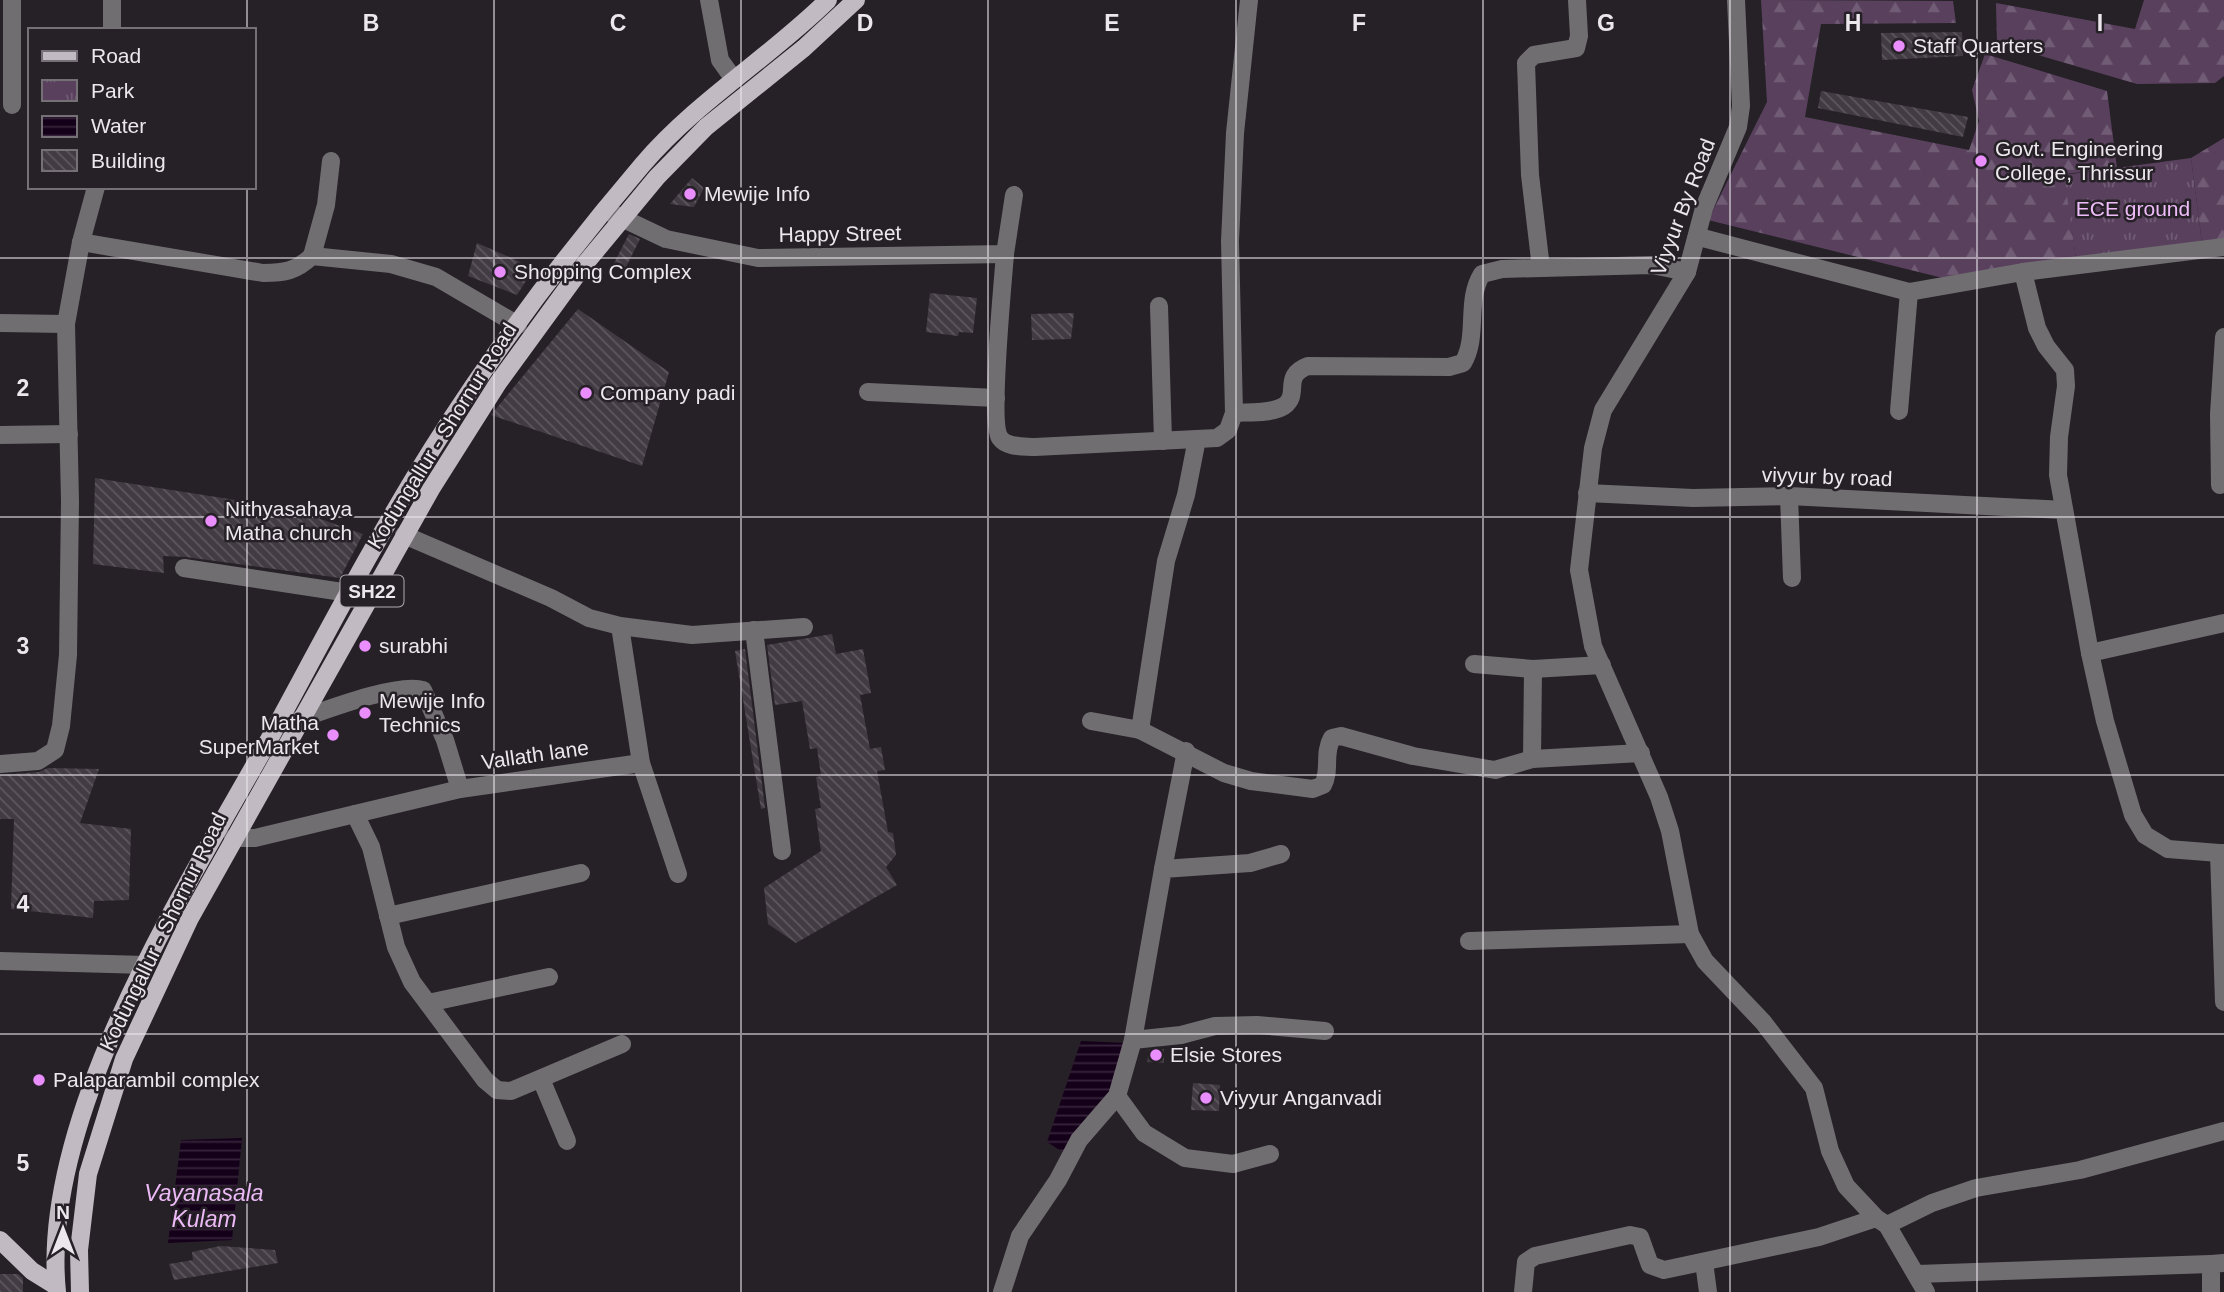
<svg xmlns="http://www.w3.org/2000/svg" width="2224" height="1292" viewBox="0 0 2224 1292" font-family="Helvetica,sans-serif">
  <defs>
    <pattern id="forest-firs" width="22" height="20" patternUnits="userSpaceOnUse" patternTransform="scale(1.75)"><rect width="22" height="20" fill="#59415e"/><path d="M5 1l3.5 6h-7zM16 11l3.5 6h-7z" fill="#715c75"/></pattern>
    <pattern id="park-tufts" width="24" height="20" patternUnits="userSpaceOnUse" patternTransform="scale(1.75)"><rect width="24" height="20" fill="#59415e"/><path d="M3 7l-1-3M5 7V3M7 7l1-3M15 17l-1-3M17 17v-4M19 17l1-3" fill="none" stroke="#715c75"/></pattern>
    <pattern id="water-rules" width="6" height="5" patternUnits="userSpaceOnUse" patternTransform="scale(1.75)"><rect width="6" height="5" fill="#15001a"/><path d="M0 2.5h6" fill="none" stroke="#37253b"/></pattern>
    <pattern id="building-back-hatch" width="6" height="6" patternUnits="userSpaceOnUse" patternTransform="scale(1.75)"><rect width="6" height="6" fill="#423b43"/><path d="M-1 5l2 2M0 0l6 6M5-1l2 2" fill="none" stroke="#5d575e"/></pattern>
  </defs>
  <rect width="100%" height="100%" fill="#262027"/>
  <!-- forest -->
  <g fill="url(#forest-firs)">
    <path d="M 1761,0 L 1953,1 L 1956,23 L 1821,24 L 1805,117 L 1969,150 L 1979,121 L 1972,90 L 1985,54 L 2107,91 L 2117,168 L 2065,174 L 2076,259 L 1943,278 L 1708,220 L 1767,102 Z"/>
    <path d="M 2144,0 L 2224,0 L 2224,76 L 2215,83 L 2137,84 L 1997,43 L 1996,3 L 2135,29 Z"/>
    <path d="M 2224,138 L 2224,242 L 2202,243 L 2191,158 Z"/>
  </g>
  <!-- park -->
  <path fill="url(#park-tufts)" d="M 2191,158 L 2202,243 L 2076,259 L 2064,175 Z"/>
  <!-- water -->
  <g fill="url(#water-rules)">
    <path d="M 1081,1041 L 1127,1043 L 1113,1092 L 1066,1154 L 1047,1142 Z"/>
    <path d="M 242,1138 L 232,1240 L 168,1243 L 181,1140 Z"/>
  </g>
  <!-- building -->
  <g fill="url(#building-back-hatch)">
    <path d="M 1962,32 L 1963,56 L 1882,60 L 1881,33 Z"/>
    <path d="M 1821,91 L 1968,117 L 1963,137 L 1818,108 Z"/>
    <path d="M 692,178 L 704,188 L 694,207 L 670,204 Z"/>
    <path d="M 629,234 L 640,239 L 625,269 L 614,263 Z"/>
    <path d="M 477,243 L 534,268 L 517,295 L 468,276 Z"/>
    <path d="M 930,293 L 977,298 L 973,333 L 959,332 L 958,336 L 926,332 Z"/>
    <path d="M 578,309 L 669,372 L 642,466 L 491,415 Z"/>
    <path d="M 1074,313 L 1071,339 L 1032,340 L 1031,314 Z"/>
    <path d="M 95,478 L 292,509 L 363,534 L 340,578 L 186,557 L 163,556 L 164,573 L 93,564 Z"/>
    <path d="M 832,634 L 836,654 L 863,649 L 871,693 L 860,695 L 870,749 L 881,747 L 885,770 L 877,771 L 888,832 L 893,833 L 896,855 L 886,867 L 897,885 L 796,943 L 768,924 L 764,888 L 821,851 L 815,809 L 821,808 L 816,777 L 821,776 L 817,748 L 810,749 L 802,701 L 775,705 L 767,645 Z"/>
    <path d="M 745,649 L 765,808 L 761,809 L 735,651 Z"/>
    <path d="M 48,768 L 99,769 L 80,823 L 131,829 L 129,900 L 94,901 L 93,918 L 11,909 L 14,819 L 0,819 L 0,775 L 39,772 Z"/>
    <path d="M 1164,1049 L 1164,1063 L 1147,1062 L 1149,1050 Z"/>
    <path d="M 1193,1083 L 1220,1085 L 1219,1111 L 1191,1110 Z"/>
    <path d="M 220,1246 L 275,1250 L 278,1263 L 174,1280 L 169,1264 L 193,1260 L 192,1252 Z"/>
    <path d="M 0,1274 L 18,1274 L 23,1278 L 23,1292 L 0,1292 Z"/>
  </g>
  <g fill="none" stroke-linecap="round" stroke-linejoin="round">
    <!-- minor -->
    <g stroke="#716e72" stroke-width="18">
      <path d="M 12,0 L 12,105"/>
      <path d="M 112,0 L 112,30"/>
      <path d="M 709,0 L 720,60 L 733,78"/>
      <path d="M 1736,0 L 1741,106 L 1738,127 L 1704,208 L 1687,272 L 1603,410 L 1593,448 L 1579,570 L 1593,646 L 1659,797 L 1670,831 L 1690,934 L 1705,961 L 1763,1022 L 1814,1088 L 1830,1151 L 1846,1186 L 1876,1218 L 1887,1225 L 1926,1292"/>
      <path d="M 605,210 L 666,239 L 758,258 L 1005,254 L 1014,195"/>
      <path d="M 1699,237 L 1909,292 L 2023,272 L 2224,247"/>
      <path d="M 81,242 L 263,273 C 285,273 296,271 312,256 L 391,264 L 436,277 L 518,325"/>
      <path d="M 1005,254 C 1003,281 989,423 1000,438 C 1007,448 1024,446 1035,447 L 1217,438 L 1228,430 L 1234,413 L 1230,241 L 1235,133 L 1249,0"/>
      <path d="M 312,256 L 326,205 L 331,161"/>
      <path d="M 1541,268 L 1530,175 L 1526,63 L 1534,55 L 1576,48 L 1579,36 L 1577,0"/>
      <path d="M 2023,272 L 2037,328 L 2046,346 L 2065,370 L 2066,386 L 2059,437 L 2058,475 L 2090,653 L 2105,721 L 2133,815 L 2145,835 L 2168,849 L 2219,853"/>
      <path d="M 1159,306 L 1163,441"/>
      <path d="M 0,323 L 66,324"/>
      <path d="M 868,392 L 996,398"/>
      <path d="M 1899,411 L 1909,292"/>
      <path d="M 1234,413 C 1248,412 1271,414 1284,406 C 1301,394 1281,376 1308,366 L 1449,367 L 1463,363 C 1479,336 1465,301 1482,274 L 1502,269 L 1652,265 L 1687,272"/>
      <path d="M 0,435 L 69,434"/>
      <path d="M 2220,485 L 2219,414 L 2224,337"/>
      <path d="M 1587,493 L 1693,498 L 1789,496 L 2064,510"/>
      <path d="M 1789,496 L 1792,578"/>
      <path d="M 404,535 L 551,598 L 589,618 L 620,626 L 692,635 L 804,627"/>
      <path d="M 184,568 L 349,593"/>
      <path d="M 620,626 L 641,763 L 678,874"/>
      <path d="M 754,630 L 782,851"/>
      <path d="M 2090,653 L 2224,623"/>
      <path d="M 1474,664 L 1533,669 L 1602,665"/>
      <path d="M 300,719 C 326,710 399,682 423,690 L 445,740 L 460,789 L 641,763"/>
      <path d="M 1091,721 L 1140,730 L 1224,773 L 1251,781 L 1313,789 L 1323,785 C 1331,770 1323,753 1332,738 L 1341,736 L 1413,756 L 1495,770 L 1532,759 L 1641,753"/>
      <path d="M 1140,730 L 1166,561 L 1186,495 L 1197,439"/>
      <path d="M 1532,759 L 1533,669"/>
      <path d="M 0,764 L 38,761 L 55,750 L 61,726 L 68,655 L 70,501 L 66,324 L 81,242 L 96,187"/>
      <path d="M 355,814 L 460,789"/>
      <path d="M 233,838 L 255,838 L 355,814 L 371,847 L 396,947 L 412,982 L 485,1080 L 497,1090 L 511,1091 L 622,1044"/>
      <path d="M 2224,853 L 2219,853 L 2224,1002"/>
      <path d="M 1163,869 L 1186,751"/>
      <path d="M 388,916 L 581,873"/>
      <path d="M 1469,941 L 1690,934"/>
      <path d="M 0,961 L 146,965"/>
      <path d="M 428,1003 L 549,977"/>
      <path d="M 1133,1040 L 1181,1035 L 1215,1026 L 1257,1025 L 1325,1031"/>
      <path d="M 541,1079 L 567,1141"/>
      <path d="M 1117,1096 L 1144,1133 L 1185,1158 L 1233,1164 L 1270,1154"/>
      <path d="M 1887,1225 L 1932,1203 L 1976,1188 L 2080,1170 L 2224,1131"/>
      <path d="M 1704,1262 L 1708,1292"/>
      <path d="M 1917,1274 L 2211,1264"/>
      <path d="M 1002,1292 L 1020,1236 L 1058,1180 L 1079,1140 L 1117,1096 L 1133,1040 L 1163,869 L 1250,863 L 1281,854"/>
      <path d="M 1523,1292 L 1526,1262 L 1535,1256 L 1630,1235 L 1640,1237 L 1650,1265 L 1664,1270 L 1819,1237 L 1876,1218"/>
      <path d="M 2211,1292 L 2211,1264 L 2224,1263"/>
    </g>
    <!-- major -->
    <g stroke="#c1bac2" stroke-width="18">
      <path d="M 0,1240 L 32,1271 L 56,1286"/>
      <path d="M 57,1292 C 39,1118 183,893 266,745 C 320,646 372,545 432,449 C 495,349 567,253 643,164 C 697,101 769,58 828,0"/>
      <path d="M 80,1292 L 79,1250 L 88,1174 L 124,1059 L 190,918 L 431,489 L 498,383 L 584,265 L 657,177 L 706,127 L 804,48 L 856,0"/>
    </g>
  </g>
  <!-- grid -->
  <path fill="none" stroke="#ebe7ec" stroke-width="2" stroke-opacity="0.55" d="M 247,0 L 247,30M 494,0 L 494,1292M 741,0 L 741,1292M 988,0 L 988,1292M 1236,0 L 1236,1292M 1483,0 L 1483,1292M 1730,0 L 1730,1292M 1977,0 L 1977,1292M 247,187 L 247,1292M 0,258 L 2224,258M 0,517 L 2224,517M 0,775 L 2224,775M 0,1034 L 2224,1034"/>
  <!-- markers -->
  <g fill="#ea8dfd" stroke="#262027" stroke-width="2.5">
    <circle cx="1899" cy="46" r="7"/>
    <circle cx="1981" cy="161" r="7"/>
    <circle cx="690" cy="194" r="7"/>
    <circle cx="500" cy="272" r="7"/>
    <circle cx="586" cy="393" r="7"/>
    <circle cx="211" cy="521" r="7"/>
    <circle cx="365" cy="646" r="7"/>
    <circle cx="365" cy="713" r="7"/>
    <circle cx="333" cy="735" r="7"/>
    <circle cx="1156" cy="1055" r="7"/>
    <circle cx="39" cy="1080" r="7"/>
    <circle cx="1206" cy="1098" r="7"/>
  </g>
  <g text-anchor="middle" stroke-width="5" stroke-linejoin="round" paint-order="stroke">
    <!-- shield labels -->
    <rect fill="#262027" stroke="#b0abb1" stroke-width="2" x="340.5" y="575.5" width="63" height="31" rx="5"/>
    <g font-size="19" font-weight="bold" fill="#ebe7ec">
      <text x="372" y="598">SH22</text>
    </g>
    <!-- poi labels -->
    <g font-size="21" fill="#ebe7ec" stroke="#262027" text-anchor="start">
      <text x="1913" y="53">Staff Quarters</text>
      <text x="1995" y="156">Govt. Engineering<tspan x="1995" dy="24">College, Thrissur</tspan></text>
      <text x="704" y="201">Mewije Info</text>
      <text x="514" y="279">Shopping Complex</text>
      <text x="600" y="400">Company padi</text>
      <text x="225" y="516">Nithyasahaya<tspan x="225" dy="24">Matha church</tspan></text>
      <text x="379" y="653">surabhi</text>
      <text x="379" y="708">Mewije Info<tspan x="379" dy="24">Technics</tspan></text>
      <text x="319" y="730" text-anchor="end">Matha<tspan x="319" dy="24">SuperMarket</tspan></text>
      <text x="1170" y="1062">Elsie Stores</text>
      <text x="53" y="1087">Palaparambil complex</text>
      <text x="1220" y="1105">Viyyur Anganvadi</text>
    </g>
    <!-- street labels -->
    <g font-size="21" fill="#ebe7ec" stroke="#262027">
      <text transform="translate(1683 207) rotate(-69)" y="7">Viyyur By Road</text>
      <text transform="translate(840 234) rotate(-1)" y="7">Happy Street</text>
      <text transform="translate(442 436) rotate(-58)" y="7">Kodungallur - Shornur Road</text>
      <text transform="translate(1827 477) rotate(2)" y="7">viyyur by road</text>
      <text transform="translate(535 755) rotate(-8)" y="7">Vallath lane</text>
      <text transform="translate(163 932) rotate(-64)" y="7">Kodungallur - Shornur Road</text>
    </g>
    <!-- park labels -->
    <g font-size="21" fill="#eebcf8" stroke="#262027">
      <text x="2133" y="216">ECE ground</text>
    </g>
    <!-- water labels -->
    <g font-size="23" font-style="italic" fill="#ecbaf6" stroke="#262027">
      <text x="204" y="1201">Vayanasala<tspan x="204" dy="26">Kulam</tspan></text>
    </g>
  </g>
  <g font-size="23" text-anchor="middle" font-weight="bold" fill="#ebe7ec" stroke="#262027" stroke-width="5" stroke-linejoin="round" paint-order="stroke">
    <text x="371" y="31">B</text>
    <text x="618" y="31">C</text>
    <text x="865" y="31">D</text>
    <text x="1112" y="31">E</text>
    <text x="1359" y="31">F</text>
    <text x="1606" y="31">G</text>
    <text x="1853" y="31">H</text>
    <text x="2100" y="31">I</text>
    <text x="23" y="396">2</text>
    <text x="23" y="654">3</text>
    <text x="23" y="912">4</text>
    <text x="23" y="1171">5</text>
  </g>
  <!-- legend -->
  <rect x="28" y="28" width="228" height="161" fill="#262027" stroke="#757076" stroke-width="2"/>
  <rect x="42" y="51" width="35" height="10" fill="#c1bac2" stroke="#757076" stroke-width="2"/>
  <text x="91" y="63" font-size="21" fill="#ebe7ec">Road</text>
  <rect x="42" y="80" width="35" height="21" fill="url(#park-tufts)" stroke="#757076" stroke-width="2"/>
  <text x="91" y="98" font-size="21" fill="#ebe7ec">Park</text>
  <rect x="42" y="116" width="35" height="21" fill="url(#water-rules)" stroke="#757076" stroke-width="2"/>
  <text x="91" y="133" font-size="21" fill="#ebe7ec">Water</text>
  <rect x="42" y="150" width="35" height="21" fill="url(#building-back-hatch)" stroke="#757076" stroke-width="2"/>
  <text x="91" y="168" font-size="21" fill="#ebe7ec">Building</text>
  <!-- north arrow -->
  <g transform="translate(63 1229)" stroke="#262027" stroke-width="5" paint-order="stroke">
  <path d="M0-5L12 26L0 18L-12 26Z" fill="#ebe7ec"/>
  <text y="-10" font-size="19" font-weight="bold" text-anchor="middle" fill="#ebe7ec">N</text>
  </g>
</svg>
